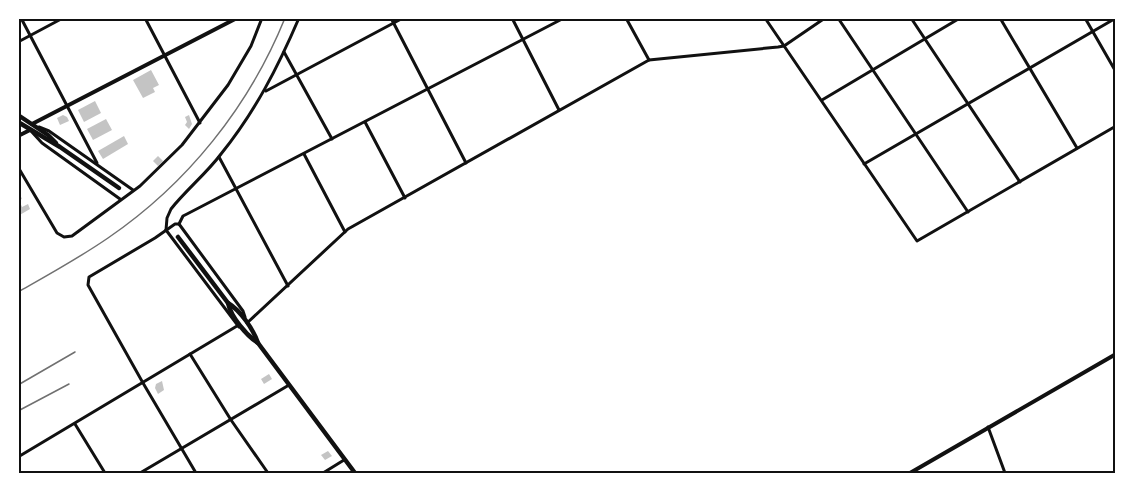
<svg xmlns="http://www.w3.org/2000/svg" width="1134" height="491" viewBox="0 0 1134 491" font-family="'Open Sans',sans-serif">
  <rect width="100%" height="100%" fill="#fff"/>
  <!-- building -->
  <g fill="#c4c4c4">
    <path d="M 151,70 L 159,85 L 153,88 L 155,92 L 143,98 L 133,80 Z"/>
    <path d="M 95,101 L 101,113 L 84,122 L 78,110 Z"/>
    <path d="M 63,115 L 67,117 L 69,121 L 60,125 L 57,118 Z"/>
    <path d="M 189,115 L 192,124 L 189,129 L 185,125 L 187,122 L 185,117 Z"/>
    <path d="M 106,119 L 112,130 L 93,140 L 87,129 Z"/>
    <path d="M 124,136 L 128,144 L 103,159 L 98,151 Z"/>
    <path d="M 158,156 L 163,161 L 158,166 L 153,161 Z"/>
    <path d="M 18,190 L 22,199 L 19,200 L 22,207 L 28,204 L 30,209 L 18,216 Z"/>
    <path d="M 269,374 L 272,379 L 264,384 L 261,379 Z"/>
    <path d="M 162,381 L 164,390 L 158,394 L 155,388 L 156,384 Z"/>
    <path d="M 328,451 L 332,456 L 325,460 L 321,455 Z"/>
  </g>
  <g fill="none" stroke-linecap="round" stroke-linejoin="round">
    <!-- minor -->
    <g stroke="#111" stroke-width="3">
      <path d="M 21,18 L 97,163"/>
      <path d="M 145,18 L 200,123"/>
      <path d="M 391,18 L 466,163"/>
      <path d="M 512,18 L 559,110"/>
      <path d="M 626,18 L 649,60"/>
      <path d="M 765,18 L 917,241 L 1116,126"/>
      <path d="M 838,18 L 968,212"/>
      <path d="M 911,18 L 1020,182"/>
      <path d="M 1000,18 L 1077,148"/>
      <path d="M 1085,18 L 1116,72"/>
      <path d="M 18,42 L 63,18"/>
      <path d="M 284,52 L 332,139"/>
      <path d="M 266,91 L 403,18"/>
      <path d="M 822,100 L 960,18"/>
      <path d="M 365,122 L 405,198"/>
      <path d="M 39,127 L 49,131 L 133,190"/>
      <path d="M 31,131 L 42,143 L 120,199"/>
      <path d="M 304,154 L 345,232"/>
      <path d="M 219,157 L 288,286"/>
      <path d="M 864,164 L 1116,18"/>
      <path d="M 18,167 L 57,233 L 64,237 L 72,236 L 140,186 L 182,145 L 228,85 L 251,46 L 262,18"/>
      <path d="M 179,224 L 243,311 L 245,317"/>
      <path d="M 166,230 L 167,218 L 171,209 C 186,190 206,174 221,154 C 255,112 278,67 299,18"/>
      <path d="M 166,230 L 239,327"/>
      <path d="M 247,323 L 348,229 L 649,60 L 778,47 L 784,46 L 825,18"/>
      <path d="M 190,354 L 231,420 L 268,473"/>
      <path d="M 75,424 L 105,473"/>
      <path d="M 988,427 L 1005,473"/>
      <path d="M 18,457 L 237,326"/>
      <path d="M 140,473 L 289,385"/>
      <path d="M 196,473 L 143,383 L 88,285 L 89,277 L 155,238 L 175,224 L 179,224 L 183,216 L 187,214 L 564,18"/>
      <path d="M 323,473 L 344,460"/>
    </g>
    <!-- tertiary -->
    <g stroke="#111" stroke-width="4">
      <path d="M 32,124 L 237,18"/>
      <path d="M 18,136 L 30,130"/>
      <path d="M 910,473 L 1116,354"/>
    </g>
    <!-- primary -->
    <g stroke="#111" stroke-width="4.5">
      <path d="M 18,115 L 48,135 L 56,143"/>
      <path d="M 18,122 L 60,147 L 119,188"/>
      <path d="M 178,237 L 228,303 C 241,311 253,329 258,343"/>
      <path d="M 228,303 C 231,317 246,335 258,343 L 355,473"/>
    </g>
    <!-- rail -->
    <g stroke="#707070" stroke-width="1.5">
      <path d="M 18,292 C 48,275 79,258 108,238 C 187,184 249,107 285,18"/>
      <path d="M 18,385 L 75,352"/>
      <path d="M 18,411 L 69,384"/>
    </g>
  </g>
  <!-- border -->
  <rect width="1134" height="491" fill="none" stroke="#ffffff" stroke-width="39"/>
  <rect x="20" y="20" width="1094" height="452" fill="none" stroke="#111" stroke-width="2"/>
</svg>
